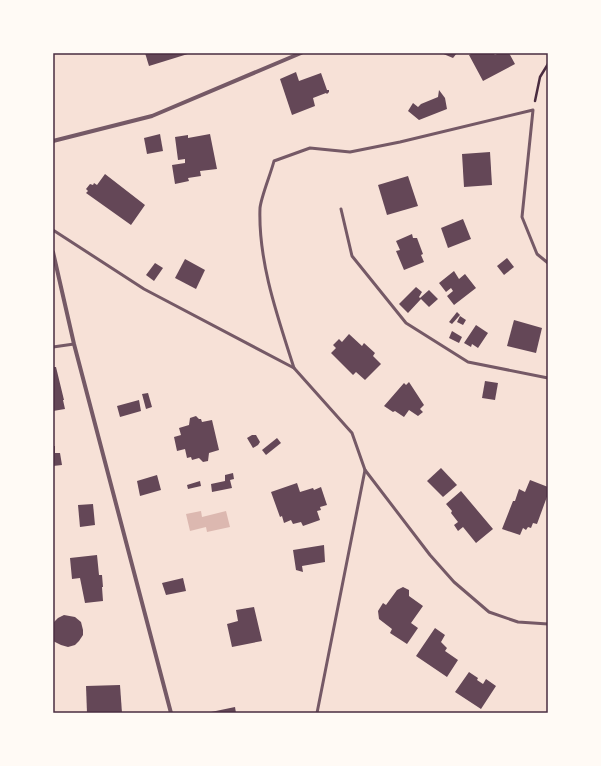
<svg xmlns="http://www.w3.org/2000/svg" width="601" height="766" viewBox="0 0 601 766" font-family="'Nunito Sans',sans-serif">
  <rect width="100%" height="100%" fill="#f7e1d7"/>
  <!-- water -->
  <path fill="#dcb8b0" d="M 201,511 L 202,517 L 226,511 L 230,527 L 207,532 L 206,527 L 190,531 L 186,514 Z"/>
  <!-- building -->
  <g fill="#644757">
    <path d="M 145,53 L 191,53 L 149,66 Z"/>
    <path d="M 441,53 L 457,53 L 453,58 Z"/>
    <path d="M 473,53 L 493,53 L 495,55 L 499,53 L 509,53 L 515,64 L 483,81 L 469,55 Z"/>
    <path d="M 296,72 L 299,81 L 321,73 L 327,90 L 329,90 L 329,92 L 327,94 L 326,93 L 313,98 L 315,106 L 292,115 L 280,79 Z"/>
    <path d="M 439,90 L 445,98 L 447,109 L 419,120 L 408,111 L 413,103 L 418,107 L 421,104 L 438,97 Z"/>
    <path d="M 160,134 L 163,151 L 147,154 L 144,138 Z"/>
    <path d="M 210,134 L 217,169 L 200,171 L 201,176 L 188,178 L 189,181 L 175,184 L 172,165 L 185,163 L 185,159 L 178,160 L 175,137 L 188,135 L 188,138 Z"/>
    <path d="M 490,152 L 492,185 L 464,187 L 462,154 Z"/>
    <path d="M 105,174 L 145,205 L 131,225 L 86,193 L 88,191 L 86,189 L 90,184 L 93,185 L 94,183 L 97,185 Z"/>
    <path d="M 408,176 L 418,206 L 387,215 L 378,185 Z"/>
    <path d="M 463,219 L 471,239 L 448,248 L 441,228 Z"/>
    <path d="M 412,234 L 413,238 L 417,238 L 423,254 L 421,255 L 424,262 L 404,270 L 396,251 L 400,250 L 396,241 Z"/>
    <path d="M 507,258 L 514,267 L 504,275 L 497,266 Z"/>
    <path d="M 185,259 L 205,270 L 196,289 L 175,278 Z"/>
    <path d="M 155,263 L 163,268 L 154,281 L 146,275 Z"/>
    <path d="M 454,271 L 459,279 L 465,274 L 476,288 L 454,305 L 447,296 L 453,291 L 451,288 L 446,292 L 439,283 Z"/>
    <path d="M 416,287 L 422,292 L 419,297 L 420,298 L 429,290 L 438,299 L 429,307 L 421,299 L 408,313 L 399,304 Z"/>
    <path d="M 457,312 L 460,315 L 452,324 L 449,322 Z"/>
    <path d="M 460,316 L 466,320 L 463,325 L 457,322 Z"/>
    <path d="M 514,320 L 542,328 L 536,353 L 507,346 Z"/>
    <path d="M 476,325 L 488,333 L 478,348 L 472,344 L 471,347 L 464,343 Z"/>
    <path d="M 452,331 L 462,337 L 459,343 L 449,338 Z"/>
    <path d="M 349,334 L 362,346 L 364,343 L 375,353 L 373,356 L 381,364 L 365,380 L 356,372 L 353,375 L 331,353 L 336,348 L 333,345 L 339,339 L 342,342 Z"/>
    <path d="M 53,367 L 56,367 L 64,400 L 63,400 L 65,409 L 53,411 Z"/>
    <path d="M 485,381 L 498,383 L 495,400 L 482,398 Z"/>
    <path d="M 409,382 L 424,405 L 420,409 L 423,412 L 418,416 L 409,410 L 404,417 L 395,411 L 393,412 L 384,406 L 404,383 L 406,385 Z"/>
    <path d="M 148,393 L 152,407 L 146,409 L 142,394 Z"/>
    <path d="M 139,400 L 141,411 L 120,417 L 117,406 Z"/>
    <path d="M 196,416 L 199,419 L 201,419 L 202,422 L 212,420 L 219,450 L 209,453 L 208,461 L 203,462 L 199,458 L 192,460 L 191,457 L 187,458 L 185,449 L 177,451 L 174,437 L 181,435 L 179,428 L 189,425 L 190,418 Z"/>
    <path d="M 252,435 L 256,435 L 260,442 L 258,445 L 253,448 L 247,438 Z"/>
    <path d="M 277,438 L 281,443 L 266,455 L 262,450 Z"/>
    <path d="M 53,446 L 55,446 L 55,453 L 60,453 L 62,465 L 53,466 Z"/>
    <path d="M 441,468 L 457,485 L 443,497 L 427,481 Z"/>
    <path d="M 233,473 L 234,479 L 230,480 L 232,488 L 212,492 L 211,484 L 225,481 L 225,475 Z"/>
    <path d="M 157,475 L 161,490 L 140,496 L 137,481 Z"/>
    <path d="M 530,480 L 548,487 L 548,494 L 537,524 L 533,523 L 531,528 L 528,527 L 526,530 L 523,528 L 520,535 L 502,529 L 513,501 L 515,501 L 519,489 L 525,492 Z"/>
    <path d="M 200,481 L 201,486 L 188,489 L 187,485 Z"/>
    <path d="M 297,483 L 300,492 L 313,488 L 314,490 L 321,487 L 327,505 L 320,507 L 321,510 L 317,511 L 320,520 L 303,526 L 301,522 L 293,524 L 291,520 L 284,523 L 282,516 L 280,517 L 271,492 Z"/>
    <path d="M 461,491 L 493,529 L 476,543 L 463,527 L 458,531 L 454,525 L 458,522 L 451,513 L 452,511 L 446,504 Z"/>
    <path d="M 93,504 L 95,525 L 80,527 L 78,505 Z"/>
    <path d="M 324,545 L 325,562 L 302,566 L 303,572 L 296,570 L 293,550 Z"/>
    <path d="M 97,555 L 99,575 L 102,575 L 103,587 L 102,587 L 103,601 L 85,603 L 80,578 L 72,579 L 70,558 Z"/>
    <path d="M 183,578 L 186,591 L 166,595 L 162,583 Z"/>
    <path d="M 403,587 L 409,590 L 409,596 L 423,606 L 411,623 L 418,628 L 407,644 L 390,633 L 392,629 L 379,619 L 378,611 L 383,603 L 386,605 L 397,590 Z"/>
    <path d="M 254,607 L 262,641 L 232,647 L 227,624 L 238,621 L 236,610 Z"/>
    <path d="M 64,615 L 75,617 L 81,622 L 83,630 L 83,635 L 79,641 L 75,645 L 68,647 L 61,645 L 53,641 L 53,623 L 58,618 Z"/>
    <path d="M 435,628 L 445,635 L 441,642 L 447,648 L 445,651 L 458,660 L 447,677 L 416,656 Z"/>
    <path d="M 469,672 L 478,678 L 477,680 L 483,684 L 486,679 L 496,686 L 481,709 L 455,692 Z"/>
    <path d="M 120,685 L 122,713 L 87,713 L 86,686 Z"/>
    <path d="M 235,707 L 236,713 L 211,713 L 211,712 Z"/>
  </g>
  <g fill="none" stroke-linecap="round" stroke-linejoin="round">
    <!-- path -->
    <path stroke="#4a2c40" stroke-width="2.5" d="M 535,101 L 540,77 L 548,64"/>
    <!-- service -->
    <g stroke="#755966" stroke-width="3">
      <path d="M 341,209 L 352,256 L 406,323 L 468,362 L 548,378"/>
      <path d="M 53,230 L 144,289 L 294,368 L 352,433 L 365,470 L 317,713"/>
      <path d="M 53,347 L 74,344"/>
      <path d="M 294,368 C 278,318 258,262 260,208 C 261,197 271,173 274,161 L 310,148 L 350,152 L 400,142 L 533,110 L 522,217 L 537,254 L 548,263"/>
      <path d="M 365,470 L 430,555 L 454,582 L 489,612 L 518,622 L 548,624"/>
    </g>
    <!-- minor -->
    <g stroke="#755966" stroke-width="4">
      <path d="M 53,141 L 152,116 L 301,53"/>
      <path d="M 53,252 L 74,344 L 171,713"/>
    </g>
  </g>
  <!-- border -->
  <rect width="601" height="766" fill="none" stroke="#fffaf5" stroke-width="108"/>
  <rect x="54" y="54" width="493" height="658" fill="none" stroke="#4a2c40" stroke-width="1.5"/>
</svg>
